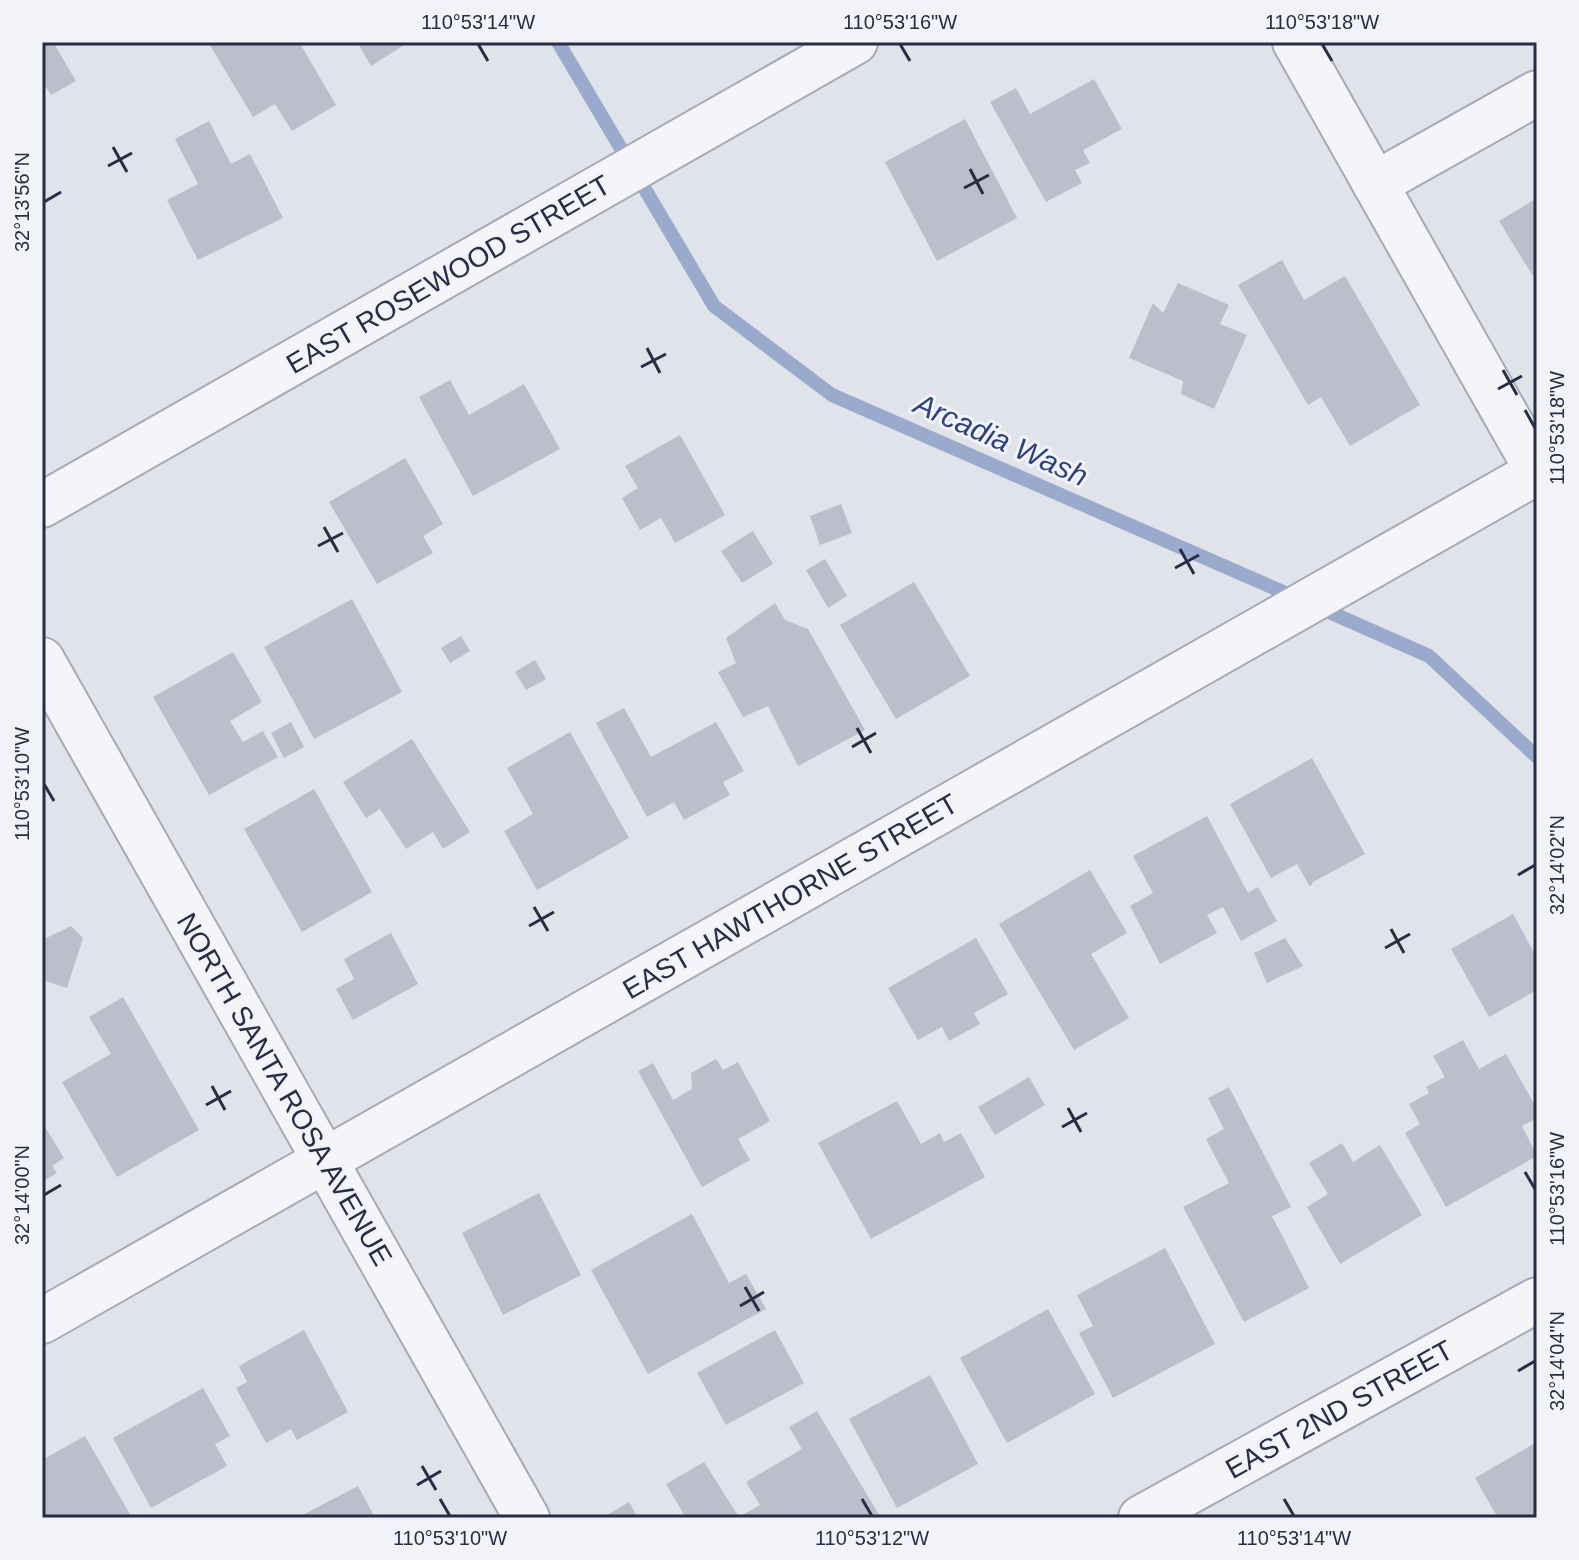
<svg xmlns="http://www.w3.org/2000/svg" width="1579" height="1560" viewBox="0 0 1579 1560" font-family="Helvetica,sans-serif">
  <rect width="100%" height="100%" fill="#e1e3eb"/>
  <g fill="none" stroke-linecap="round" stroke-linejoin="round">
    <!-- stream -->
    <g stroke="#9aaacd" stroke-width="14">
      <path d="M 558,42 L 714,306 L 832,395 L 1299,599"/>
      <path d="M 1318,607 L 1429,656 L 1537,757"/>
    </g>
  </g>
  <!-- building -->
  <g fill="#bbbecb">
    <path d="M 53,42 L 76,81 L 51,95 L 42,81 L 42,43 Z"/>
    <path d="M 208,42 L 299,42 L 336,105 L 292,131 L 275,104 L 253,117 Z"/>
    <path d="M 357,42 L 409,42 L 371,66 Z"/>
    <path d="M 1094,79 L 1122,129 L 1083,150 L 1090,163 L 1075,170 L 1082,183 L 1046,202 L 990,102 L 1016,88 L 1030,114 Z"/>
    <path d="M 965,119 L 1017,218 L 937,261 L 885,162 Z"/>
    <path d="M 209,121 L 231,164 L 250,154 L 283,218 L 198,260 L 167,200 L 198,184 L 175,139 Z"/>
    <path d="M 1537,198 L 1537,274 L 1533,276 L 1499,221 Z"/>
    <path d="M 1282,260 L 1304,300 L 1345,276 L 1420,405 L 1350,446 L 1321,397 L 1308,405 L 1238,285 Z"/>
    <path d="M 1178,283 L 1229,305 L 1220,324 L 1247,335 L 1214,409 L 1181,394 L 1183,381 L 1129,358 L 1153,303 L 1163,313 Z"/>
    <path d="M 450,380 L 469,415 L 524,384 L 560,449 L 473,496 L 419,397 Z"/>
    <path d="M 680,435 L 725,515 L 675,543 L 661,518 L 640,530 L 622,498 L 638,488 L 625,466 Z"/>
    <path d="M 405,458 L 443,524 L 423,536 L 433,553 L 377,584 L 329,502 Z"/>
    <path d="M 841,504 L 852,533 L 820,545 L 810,516 Z"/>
    <path d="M 753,531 L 773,564 L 742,583 L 721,551 Z"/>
    <path d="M 825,559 L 847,596 L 828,608 L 806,570 Z"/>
    <path d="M 914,582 L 970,676 L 896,719 L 840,625 Z"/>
    <path d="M 352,599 L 402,692 L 314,739 L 264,647 Z"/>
    <path d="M 775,603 L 785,620 L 808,629 L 865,730 L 798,766 L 768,706 L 743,717 L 718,672 L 736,663 L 726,638 Z"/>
    <path d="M 461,636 L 470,651 L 450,663 L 441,648 Z"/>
    <path d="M 233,652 L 262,702 L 230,721 L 243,742 L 263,731 L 278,757 L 209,795 L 153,697 Z"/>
    <path d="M 535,660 L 546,679 L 526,690 L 515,672 Z"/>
    <path d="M 624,708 L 651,757 L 716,722 L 744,771 L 723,782 L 730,795 L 684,820 L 674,802 L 647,817 L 596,723 Z"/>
    <path d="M 291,722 L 304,747 L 284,758 L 271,733 Z"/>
    <path d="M 570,732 L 629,838 L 537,890 L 504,831 L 533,814 L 507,768 Z"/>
    <path d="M 412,739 L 470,832 L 443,849 L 433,832 L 406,849 L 380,809 L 366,818 L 343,782 Z"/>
    <path d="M 1312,758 L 1365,854 L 1313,882 L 1310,887 L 1297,864 L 1271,878 L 1230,804 Z"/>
    <path d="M 314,789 L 372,892 L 302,932 L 244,829 Z"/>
    <path d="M 1207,816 L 1248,893 L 1258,887 L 1277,921 L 1241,941 L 1223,907 L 1207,915 L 1217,933 L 1160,964 L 1130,906 L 1153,893 L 1133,856 Z"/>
    <path d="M 1090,870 L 1127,933 L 1091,954 L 1129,1018 L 1074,1050 L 999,924 Z"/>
    <path d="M 1513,914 L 1537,958 L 1537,990 L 1489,1017 L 1451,949 Z"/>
    <path d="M 71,926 L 83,938 L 67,988 L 42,980 L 42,940 Z"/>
    <path d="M 391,933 L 418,984 L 353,1020 L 336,989 L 354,979 L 344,959 Z"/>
    <path d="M 976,938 L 1008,994 L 974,1013 L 980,1024 L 949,1041 L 942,1027 L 918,1040 L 888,988 Z"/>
    <path d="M 1285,938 L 1303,966 L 1267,983 L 1254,953 Z"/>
    <path d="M 123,997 L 199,1130 L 117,1177 L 62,1082 L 111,1054 L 89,1017 Z"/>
    <path d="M 1463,1040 L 1479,1069 L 1506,1054 L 1537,1109 L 1537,1118 L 1522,1126 L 1537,1156 L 1446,1207 L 1405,1133 L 1420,1124 L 1409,1104 L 1429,1093 L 1426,1087 L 1445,1077 L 1433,1056 Z"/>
    <path d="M 716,1059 L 723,1070 L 738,1062 L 770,1121 L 738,1139 L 750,1160 L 702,1187 L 638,1071 L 653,1063 L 673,1100 L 692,1089 L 691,1073 Z"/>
    <path d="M 1029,1077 L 1045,1105 L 995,1135 L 978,1107 Z"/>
    <path d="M 1229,1087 L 1291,1207 L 1272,1216 L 1309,1288 L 1244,1322 L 1183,1207 L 1229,1183 L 1206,1139 L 1224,1129 L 1208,1098 Z"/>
    <path d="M 897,1101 L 921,1144 L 940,1133 L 944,1142 L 961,1133 L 985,1177 L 871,1239 L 818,1143 Z"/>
    <path d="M 42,1122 L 64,1158 L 52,1166 L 57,1173 L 42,1182 Z"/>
    <path d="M 1342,1143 L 1353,1162 L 1380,1145 L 1422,1215 L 1340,1264 L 1307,1207 L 1328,1194 L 1309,1163 Z"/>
    <path d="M 539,1193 L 581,1275 L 503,1315 L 462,1233 Z"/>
    <path d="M 692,1214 L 729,1283 L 746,1274 L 766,1309 L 648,1374 L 591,1270 Z"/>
    <path d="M 1165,1248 L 1215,1344 L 1113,1398 L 1079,1333 L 1093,1326 L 1077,1295 Z"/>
    <path d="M 1048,1309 L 1095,1394 L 1007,1443 L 960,1358 Z"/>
    <path d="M 304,1330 L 348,1412 L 297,1440 L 291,1429 L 266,1443 L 236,1388 L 247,1382 L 239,1366 Z"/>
    <path d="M 775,1330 L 804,1383 L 726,1425 L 697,1373 Z"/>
    <path d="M 930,1375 L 978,1464 L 897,1508 L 849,1419 Z"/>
    <path d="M 203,1388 L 230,1436 L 215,1444 L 227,1466 L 151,1508 L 113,1438 Z"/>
    <path d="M 817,1411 L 881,1518 L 686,1518 L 666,1484 L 704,1462 L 739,1517 L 760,1505 L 746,1482 L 802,1449 L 789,1427 Z"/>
    <path d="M 85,1436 L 131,1516 L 126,1518 L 42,1518 L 42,1460 Z"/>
    <path d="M 1537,1442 L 1537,1518 L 1498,1518 L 1475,1478 Z"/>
    <path d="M 358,1486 L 375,1518 L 297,1518 Z"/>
    <path d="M 629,1502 L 638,1518 L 602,1518 Z"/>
  </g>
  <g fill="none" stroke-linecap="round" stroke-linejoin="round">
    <defs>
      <g id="minor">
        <path d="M 1295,42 L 1537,470"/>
        <path d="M 1375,184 L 1537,93"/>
        <path d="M 42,505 L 855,42"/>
        <path d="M 42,660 L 527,1518"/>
        <path d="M 42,1321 L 1537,472"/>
        <path d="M 1141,1518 L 1537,1300"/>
      </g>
    </defs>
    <!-- minor casing -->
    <use href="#minor" stroke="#a6a9b6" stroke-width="48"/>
    <!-- minor -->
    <use href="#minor" stroke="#f5f5f9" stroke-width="44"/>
  </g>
  <!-- ticks -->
  <path fill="none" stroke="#282d44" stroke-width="3" d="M 478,44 L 488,61M 900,44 L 910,61M 1322,44 L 1332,61M 113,147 L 127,172M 108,166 L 132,153M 970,169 L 983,194M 964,188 L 989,175M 44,202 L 61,192M 647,348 L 660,373M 641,367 L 666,354M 1503,370 L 1517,395M 1498,389 L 1522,376M 1525,410 L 1535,428M 324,527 L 338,552M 318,546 L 343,533M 1180,549 L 1194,574M 1175,568 L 1199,555M 857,728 L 871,753M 852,747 L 876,733M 44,784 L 54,801M 1518,875 L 1535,865M 534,907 L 548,931M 529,926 L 554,912M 1391,929 L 1404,953M 1385,948 L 1410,934M 212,1086 L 225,1110M 206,1105 L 231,1091M 1068,1108 L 1081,1132M 1062,1127 L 1087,1113M 1525,1172 L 1535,1189M 44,1195 L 61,1185M 745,1287 L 759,1311M 740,1306 L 764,1292M 1518,1371 L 1535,1361M 422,1466 L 436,1490M 417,1485 L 441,1471M 440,1499 L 450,1516M 862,1499 L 872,1516M 1284,1499 L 1294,1516"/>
  <g text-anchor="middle" stroke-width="6" stroke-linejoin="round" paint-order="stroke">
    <!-- street labels -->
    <g font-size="28" fill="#282d44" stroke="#f1f3f8">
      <text transform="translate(448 274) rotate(-30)" y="10">EAST ROSEWOOD STREET</text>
      <text transform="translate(790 896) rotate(-30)" y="10">EAST HAWTHORNE STREET</text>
      <text transform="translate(285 1089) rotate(60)" y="10">NORTH SANTA ROSA AVENUE</text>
      <text transform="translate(1339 1409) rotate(-29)" y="10">EAST 2ND STREET</text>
    </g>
    <!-- water labels -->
    <g font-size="30" font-style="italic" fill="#2f437b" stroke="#f1f3f8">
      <text transform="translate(1001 440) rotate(24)" y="10">Arcadia Wash</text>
    </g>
  </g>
  <!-- border -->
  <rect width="1579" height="1560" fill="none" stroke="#f1f3f8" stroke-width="88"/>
  <rect x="44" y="44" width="1491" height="1472" fill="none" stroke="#282d44" stroke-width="3"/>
  <g font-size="20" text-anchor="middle" fill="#282d44">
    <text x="478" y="29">110°53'14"W</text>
    <text x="900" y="29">110°53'16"W</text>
    <text x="1322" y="29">110°53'18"W</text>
    <text transform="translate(22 202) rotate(-90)" y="7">32°13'56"N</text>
    <text transform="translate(1557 428) rotate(-90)" y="7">110°53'18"W</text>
    <text transform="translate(22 784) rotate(-90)" y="7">110°53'10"W</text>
    <text transform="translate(1557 865) rotate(-90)" y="7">32°14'02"N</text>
    <text transform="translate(1557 1189) rotate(-90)" y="7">110°53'16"W</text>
    <text transform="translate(22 1195) rotate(-90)" y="7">32°14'00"N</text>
    <text transform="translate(1557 1361) rotate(-90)" y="7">32°14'04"N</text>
    <text x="450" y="1545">110°53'10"W</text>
    <text x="872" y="1545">110°53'12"W</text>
    <text x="1294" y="1545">110°53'14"W</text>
  </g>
</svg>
